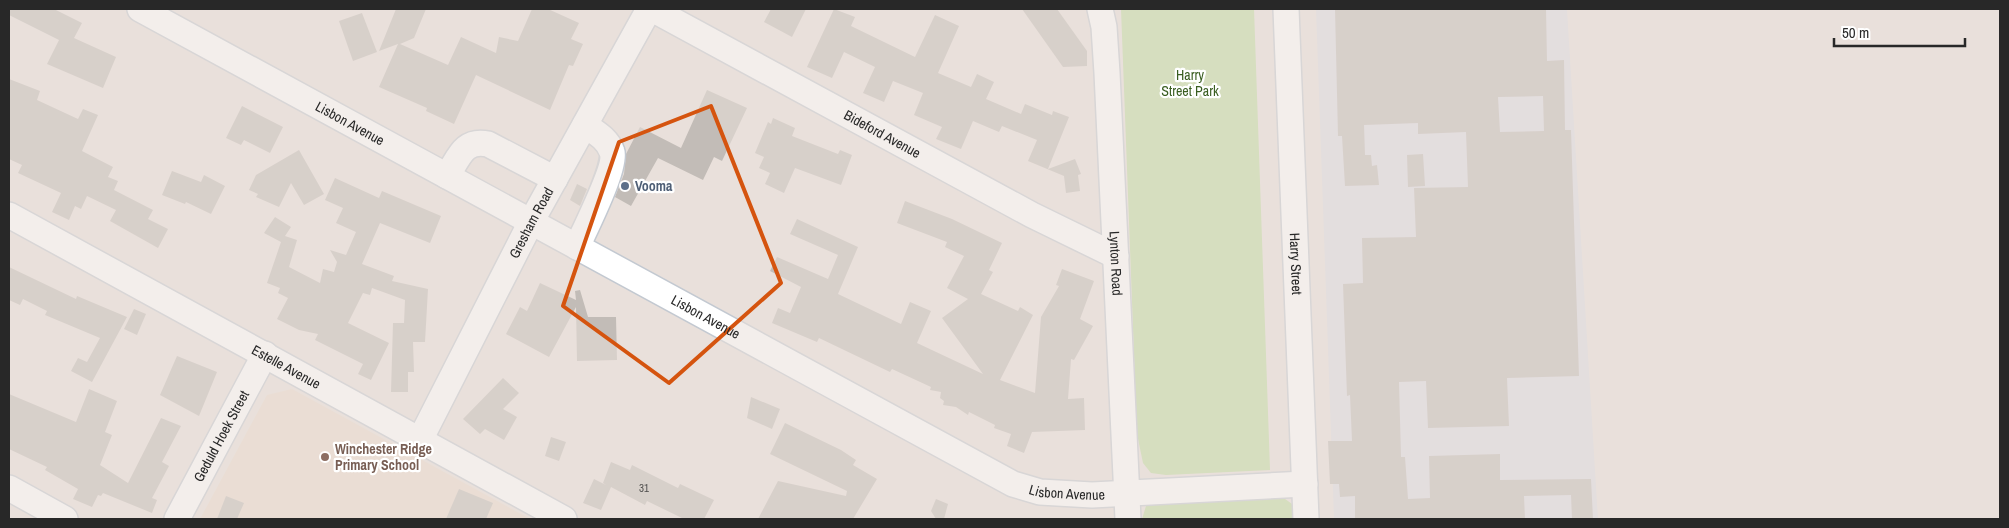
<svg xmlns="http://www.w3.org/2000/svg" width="2009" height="528" viewBox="0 0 2009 528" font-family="'Archivo Narrow',sans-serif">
  <rect width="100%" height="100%" fill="#e9e0db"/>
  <!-- industrial -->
  <path fill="#dcdbe2" d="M 1316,9 L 1567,9 L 1598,519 L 1334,519 Z"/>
  <!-- education -->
  <path fill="#eadacc" d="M 292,389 L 530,519 L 200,519 L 267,395 Z"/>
  <!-- green -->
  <g fill="#bedb9d">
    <path d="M 1121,9 L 1254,9 L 1270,470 L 1166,475 L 1151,473 L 1143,463 L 1137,434 Z"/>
    <path d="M 1281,496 L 1292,504 L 1297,519 L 1142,519 L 1146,506 L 1159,500 Z"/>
  </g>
  <!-- building -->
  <g fill="#c2bcb7" fill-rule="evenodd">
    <path d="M 9,9 L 54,9 L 82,23 L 74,38 L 116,57 L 103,88 L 47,64 L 59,40 L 9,15 Z"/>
    <path d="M 396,9 L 426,9 L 414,38 L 400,44 L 448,65 L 461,37 L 496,53 L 499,37 L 518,41 L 532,9 L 548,9 L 579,23 L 571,39 L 583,44 L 573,66 L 569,65 L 550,110 L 476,75 L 454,124 L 426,111 L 427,108 L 379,87 L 398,44 L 379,51 Z"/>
    <path d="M 771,9 L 806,9 L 792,37 L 764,22 Z"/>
    <path d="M 834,9 L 855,17 L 851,26 L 915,57 L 935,15 L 959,26 L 938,73 L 971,87 L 977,74 L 994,82 L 986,99 L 1021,114 L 1025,104 L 1052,115 L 1053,111 L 1069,117 L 1048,169 L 1075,159 L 1081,174 L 1078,175 L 1080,191 L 1066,193 L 1064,176 L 1028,161 L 1037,140 L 1002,126 L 999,132 L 973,121 L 961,149 L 936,139 L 942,127 L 914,115 L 923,93 L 893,81 L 884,102 L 863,93 L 875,67 L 844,52 L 832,78 L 807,67 Z"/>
    <path d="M 1022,9 L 1057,9 L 1087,51 L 1087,66 L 1063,67 Z"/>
    <path d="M 1335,9 L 1546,9 L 1547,61 L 1564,60 L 1565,130 L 1571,130 L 1579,376 L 1507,378 L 1509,426 L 1428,428 L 1426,381 L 1399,382 L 1401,457 L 1405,457 L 1408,499 L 1430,498 L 1429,456 L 1500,454 L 1500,480 L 1591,479 L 1593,519 L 1572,519 L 1571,495 L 1524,496 L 1525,519 L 1355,519 L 1355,496 L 1340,497 L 1339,484 L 1330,484 L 1328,441 L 1352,441 L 1350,395 L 1347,396 L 1343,284 L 1363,283 L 1362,238 L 1416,237 L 1414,188 L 1468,187 L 1466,132 L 1418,134 L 1418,123 L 1364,125 L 1365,155 L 1371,155 L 1372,166 L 1377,165 L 1379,185 L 1345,186 L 1342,136 L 1338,136 ZM 1543,96 L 1544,131 L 1500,132 L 1498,97 Z"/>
    <path d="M 362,13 L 377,52 L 353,61 L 339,21 Z"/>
    <path d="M 9,79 L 40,91 L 37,100 L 78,119 L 83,109 L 98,115 L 82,151 L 113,167 L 108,177 L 118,181 L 114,190 L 153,210 L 148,219 L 168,229 L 158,248 L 110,221 L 116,210 L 87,196 L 81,209 L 75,206 L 69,220 L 52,212 L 61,193 L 18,173 L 22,165 L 9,159 Z"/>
    <path d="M 707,90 L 747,108 L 722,161 L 714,157 L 703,180 L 658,158 L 631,206 L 615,197 L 624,174 L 626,154 L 640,127 L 681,148 Z"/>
    <path d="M 242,106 L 283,127 L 270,153 L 244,140 L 241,145 L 226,138 Z"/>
    <path d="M 773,118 L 795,128 L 792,136 L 838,154 L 840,150 L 852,155 L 841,185 L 795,168 L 784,193 L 765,184 L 770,173 L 759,168 L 764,157 L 755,153 L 768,122 L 771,124 Z"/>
    <path d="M 299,150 L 324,194 L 304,205 L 291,183 L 279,207 L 256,197 L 258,194 L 249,190 L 256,175 Z"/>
    <path d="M 1423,154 L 1425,186 L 1408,187 L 1407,155 Z"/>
    <path d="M 172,171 L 201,182 L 204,175 L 225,186 L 211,214 L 186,202 L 185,204 L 162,195 Z"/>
    <path d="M 335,178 L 379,198 L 382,191 L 441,216 L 430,243 L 380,223 L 362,264 L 394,276 L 392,281 L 428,289 L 425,342 L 413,342 L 414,372 L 408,372 L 408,392 L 391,392 L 393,323 L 404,323 L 405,300 L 372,288 L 370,295 L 363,293 L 348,323 L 389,343 L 371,380 L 358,374 L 363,364 L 315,340 L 318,334 L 299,330 L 277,319 L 288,298 L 278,293 L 280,288 L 267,283 L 281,242 L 264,233 L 275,217 L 291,227 L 285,236 L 297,240 L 289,267 L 320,283 L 323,269 L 334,272 L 337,262 L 330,250 L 346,255 L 356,232 L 336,223 L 343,208 L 325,200 Z"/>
    <path d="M 577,184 L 587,189 L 580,206 L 570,200 Z"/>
    <path d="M 905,201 L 952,219 L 1002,243 L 989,270 L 993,272 L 981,294 L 1018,311 L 1020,307 L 1033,315 L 1000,380 L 1035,393 L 1041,317 L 1059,286 L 1056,285 L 1062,269 L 1094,281 L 1080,319 L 1093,326 L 1074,360 L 1071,359 L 1068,399 L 1084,398 L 1085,430 L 1032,432 L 1024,453 L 1007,446 L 1011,434 L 994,428 L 995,425 L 969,412 L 968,415 L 956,407 L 943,405 L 944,401 L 940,398 L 941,392 L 930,390 L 931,387 L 892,369 L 890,372 L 819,338 L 817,342 L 772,323 L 778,308 L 790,313 L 801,287 L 770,271 L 777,257 L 828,279 L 838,255 L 790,234 L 797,219 L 858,247 L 838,294 L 901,324 L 910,302 L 931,311 L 917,343 L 983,374 L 942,318 L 968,299 L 947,288 L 964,256 L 945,247 L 947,242 L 897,223 Z"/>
    <path d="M 9,267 L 76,299 L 77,296 L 127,317 L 92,382 L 71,371 L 78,358 L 87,362 L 100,338 L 45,315 L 47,311 L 23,299 L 20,305 L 9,300 Z"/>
    <path d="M 540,283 L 576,300 L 575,291 L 580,290 L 588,317 L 616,317 L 617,360 L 577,361 L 576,307 L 549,357 L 506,334 L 520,307 L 527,311 Z"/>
    <path d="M 134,309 L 146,314 L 137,335 L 124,329 Z"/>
    <path d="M 177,356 L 217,372 L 199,416 L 160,395 Z"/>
    <path d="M 503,378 L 519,393 L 503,409 L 517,417 L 504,440 L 485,429 L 480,434 L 463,419 Z"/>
    <path d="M 89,389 L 117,401 L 105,432 L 112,435 L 100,465 L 128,483 L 161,418 L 181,426 L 162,462 L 169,466 L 152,498 L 157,500 L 152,513 L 103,493 L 101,496 L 98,495 L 92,507 L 73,499 L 78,489 L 45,470 L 47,467 L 9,449 L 9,394 L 76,422 Z"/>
    <path d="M 751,397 L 780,409 L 772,429 L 747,418 Z"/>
    <path d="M 785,423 L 841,450 L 856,460 L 853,465 L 877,479 L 853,519 L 758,519 L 778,481 L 846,496 L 847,491 L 770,454 Z"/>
    <path d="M 551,437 L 566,442 L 559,461 L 545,456 Z"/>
    <path d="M 611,462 L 630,470 L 632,465 L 678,488 L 680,484 L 714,500 L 704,519 L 684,519 L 647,501 L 645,505 L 611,487 L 601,510 L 583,503 L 594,479 L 606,485 L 603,483 Z"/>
    <path d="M 459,489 L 493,503 L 486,519 L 446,519 Z"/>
    <path d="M 226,496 L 244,503 L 237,519 L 217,519 Z"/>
    <path d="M 936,499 L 948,504 L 944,519 L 936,519 L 931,511 Z"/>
  </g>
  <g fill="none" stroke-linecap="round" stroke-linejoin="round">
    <defs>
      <g id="minor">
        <path id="s1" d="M 140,9 L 1013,484 L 1040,492 L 1092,495 L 1305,484"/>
        <path id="s2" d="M 652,9 L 1032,215 L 1116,256"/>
        <path id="s3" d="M 1100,9 L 1104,27 L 1107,73 L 1128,519"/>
        <path id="s4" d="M 1286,9 L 1306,519"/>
        <path d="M 447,176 C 459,158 463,139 488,144 L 555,179"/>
        <path id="s5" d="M 9,215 L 564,519"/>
        <path d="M 577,247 C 584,231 617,166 612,152 C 608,139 595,132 585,125"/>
        <path id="s6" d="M 420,440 L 531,222 L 649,9"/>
        <path d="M 9,488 L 65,519"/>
        <path id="s7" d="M 177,519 L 265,354"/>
      </g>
    </defs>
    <!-- minor casing -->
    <use href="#minor" stroke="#c3c9d1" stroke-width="28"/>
    <!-- minor -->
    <use href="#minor" stroke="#fff" stroke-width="25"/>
  </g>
  <!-- marked area -->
  <path d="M0 0H2009V528H0ZM 711,106 L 781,283 L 669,383 L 563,306 L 619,142 Z" fill="#e9e0db" fill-opacity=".55" fill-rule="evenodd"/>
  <path fill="none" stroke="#d5540f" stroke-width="4" stroke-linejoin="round" d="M 711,106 L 781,283 L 669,383 L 563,306 L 619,142 Z"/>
  <!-- markers -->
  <circle fill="#5c6f8a" stroke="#fff" stroke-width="2" cx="625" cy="186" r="5"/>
  <circle fill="#8d6e63" stroke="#fff" stroke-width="2" cx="325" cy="457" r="5"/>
  <g text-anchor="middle" stroke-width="4.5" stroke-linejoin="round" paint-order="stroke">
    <!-- number labels -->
    <g font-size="11" fill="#4e4d4c">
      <text x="644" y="492">31</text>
    </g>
    <!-- park labels -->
    <g font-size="14" fill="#395d20" stroke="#fff">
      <text x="1190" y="80">Harry<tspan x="1190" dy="16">Street Park</tspan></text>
    </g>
    <!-- street labels -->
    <g font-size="14" fill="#282828" stroke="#fff">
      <text dy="5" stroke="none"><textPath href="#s1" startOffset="239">Lisbon Avenue</textPath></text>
      <text dy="5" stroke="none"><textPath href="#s2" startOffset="262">Bideford Avenue</textPath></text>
      <text dy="5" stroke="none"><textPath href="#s6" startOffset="244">Gresham Road</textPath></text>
      <text dy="5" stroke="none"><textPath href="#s3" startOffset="255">Lynton Road</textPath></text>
      <text dy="5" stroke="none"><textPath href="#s4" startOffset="255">Harry Street</textPath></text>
      <text dy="5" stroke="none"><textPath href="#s1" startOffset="644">Lisbon Avenue</textPath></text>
      <text dy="5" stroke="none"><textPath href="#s5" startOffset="316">Estelle Avenue</textPath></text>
      <text dy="5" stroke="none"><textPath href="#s7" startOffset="94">Geduld Hoek Street</textPath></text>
      <text dy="5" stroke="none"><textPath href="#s1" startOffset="1049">Lisbon Avenue</textPath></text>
    </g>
    <!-- service labels -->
    <g font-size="14" font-weight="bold" fill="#4e5e75" stroke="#fff" text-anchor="start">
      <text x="635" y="191">Vooma</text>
    </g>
    <!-- education labels -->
    <g font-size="14" font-weight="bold" fill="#785e54" stroke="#fff" text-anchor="start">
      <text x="335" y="454">Winchester Ridge<tspan x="335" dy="16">Primary School</tspan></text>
    </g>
  </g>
  <!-- border -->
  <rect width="2009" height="528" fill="none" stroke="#282828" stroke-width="20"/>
  <!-- scale -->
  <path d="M1834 38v8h131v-8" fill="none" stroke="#282828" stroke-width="2.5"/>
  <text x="1842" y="38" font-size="15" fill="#282828" stroke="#ffffff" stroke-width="4" paint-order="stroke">50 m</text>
</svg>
